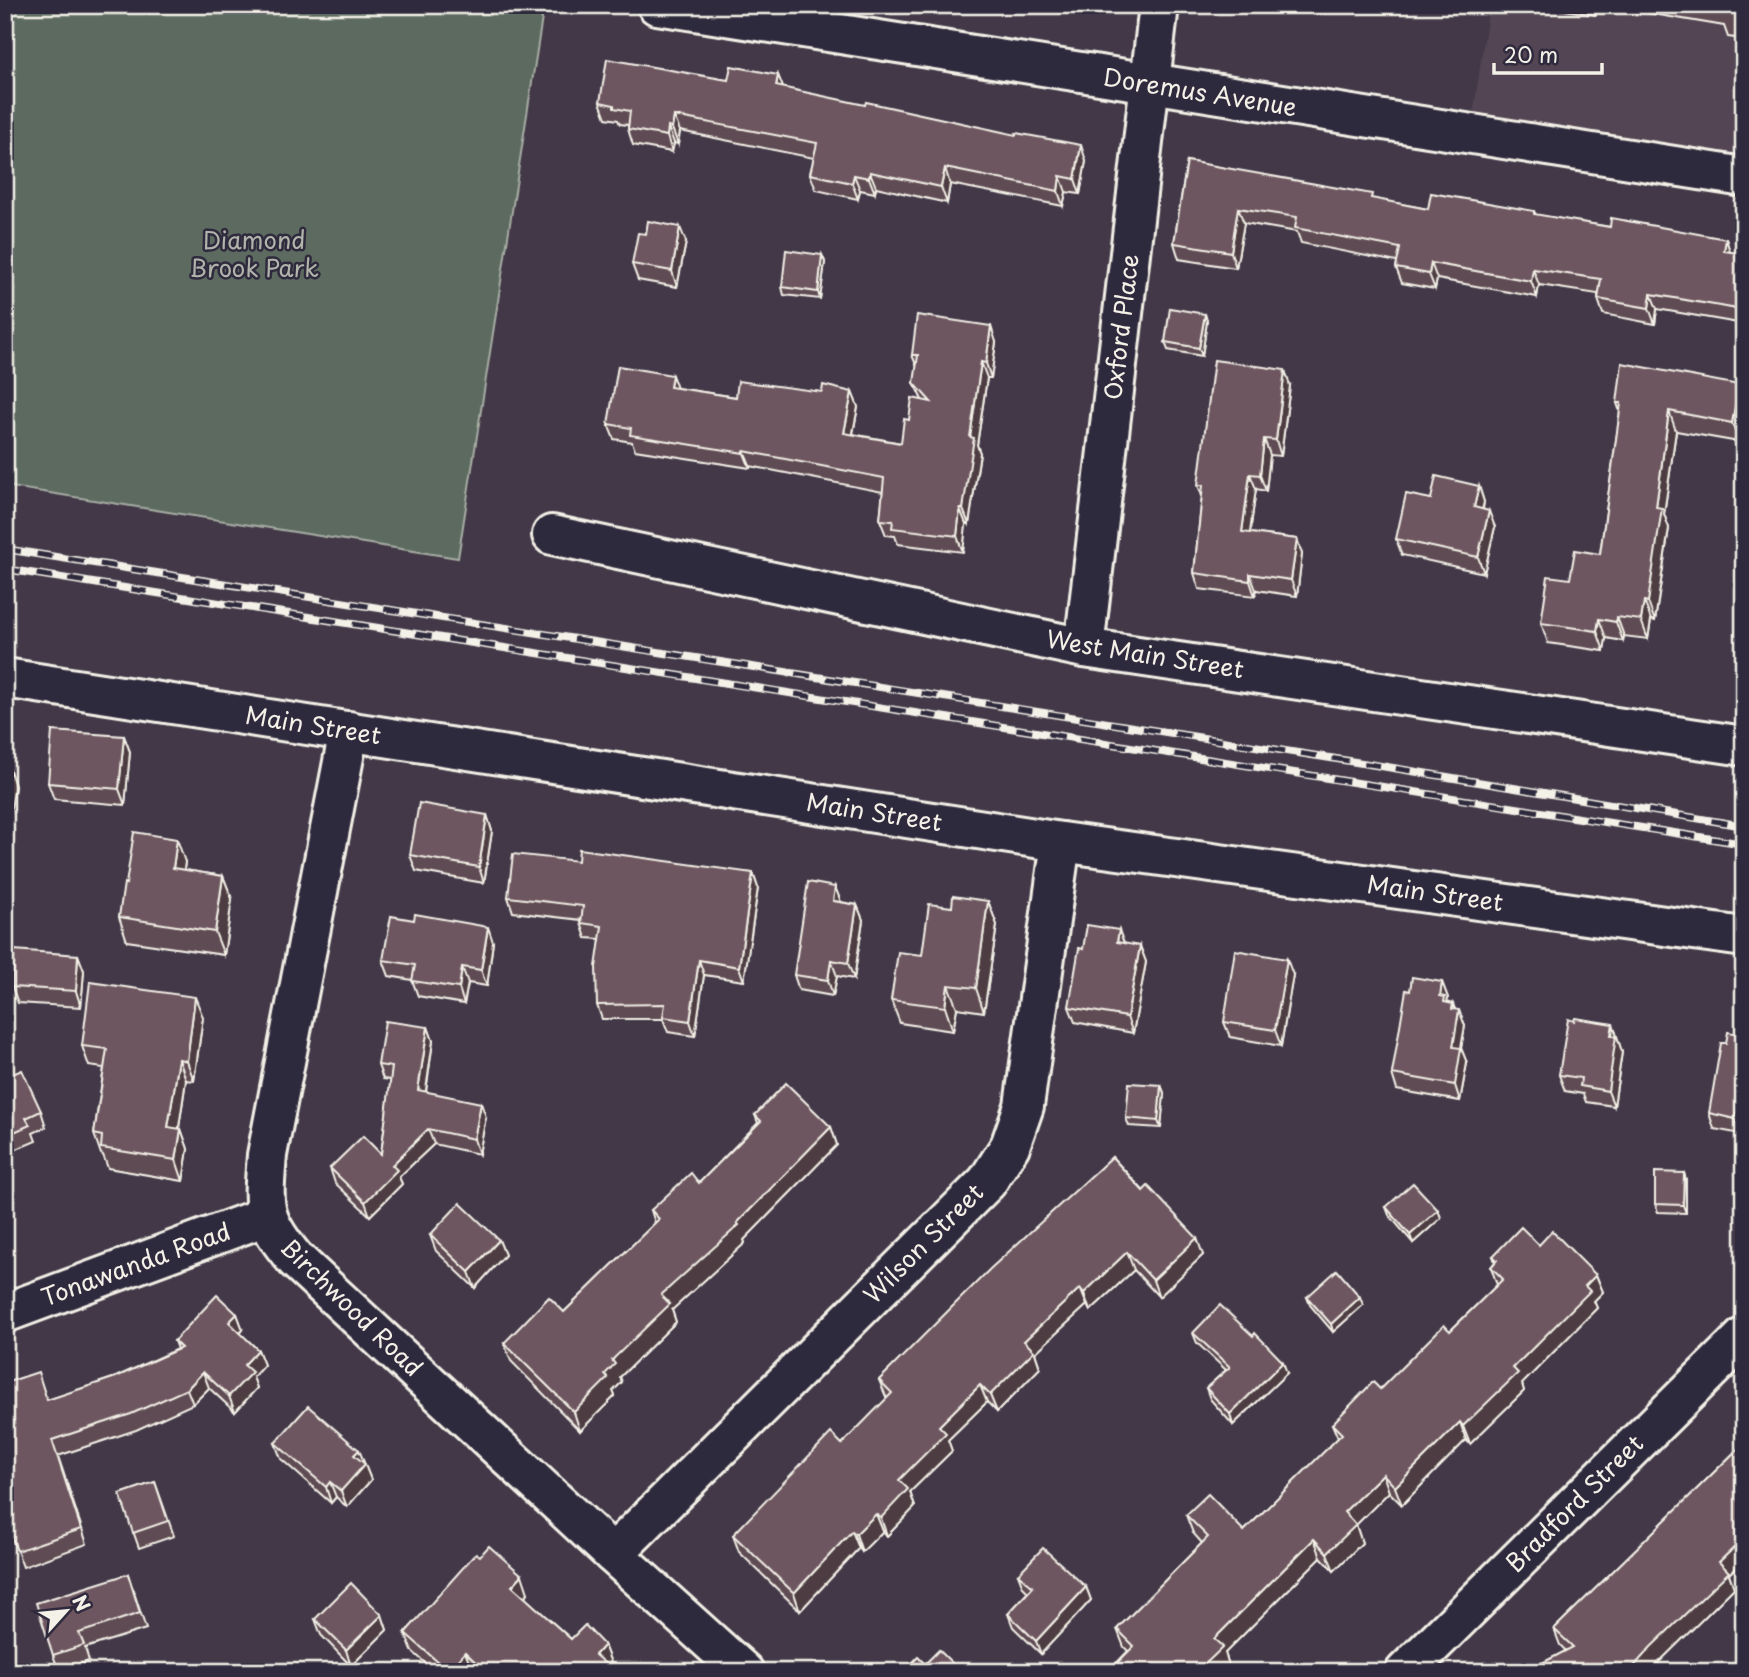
<svg xmlns="http://www.w3.org/2000/svg" width="1749" height="1677" viewBox="0 0 1749 1677" font-family="'Playpen Sans',sans-serif">
  <rect width="100%" height="100%" fill="#423848"/>
  <filter id="ink" filterUnits="userSpaceOnUse"><feTurbulence type="fractalNoise" baseFrequency=".0143" numOctaves="2"/><feDisplacementMap in="SourceGraphic" scale="14" xChannelSelector="R" yChannelSelector="G"/><feConvolveMatrix kernelMatrix="1 2 1 2 8 2 1 2 1" color-interpolation-filters="sRGB"/></filter>
  <g filter="url(#ink)">
    <!-- built -->
    <path fill="#524552" d="M 1489,5 L 1744,5 L 1744,177 L 1470,135 Z"/>
    <!-- green -->
    <path fill="#5c6a60" stroke="#a8aea4" stroke-width="2" d="M 5,5 L 544,5 L 458,558 L 5,486 Z"/>
    <g fill="none" stroke-linecap="round" stroke-linejoin="round">
      <defs>
        <g id="minor">
          <path d="M 657,5 L 1744,177"/>
          <path d="M 552,535 L 1084,648 L 1744,746"/>
          <path d="M 1084,648 L 1159,5"/>
          <path d="M 5,678 L 1061,842 L 1744,937"/>
          <path d="M 349,731 L 267,1155 C 263,1206 260,1218 295,1259 L 613,1554 L 744,1672"/>
          <path d="M 5,1313 L 266,1216"/>
          <path d="M 613,1554 L 987,1182 L 1010,1146 L 1024,1106 L 1061,842"/>
          <path d="M 1405,1672 L 1744,1337"/>
        </g>
      </defs>
      <!-- minor casing -->
      <use href="#minor" stroke="#f4f1e8" stroke-width="44"/>
      <!-- minor -->
      <use href="#minor" stroke="#2f2a3d" stroke-width="38"/>
      <defs>
        <g id="rail">
          <path d="M 5,549 L 1381,766 L 1744,826"/>
          <path d="M 5,569 L 1744,844"/>
        </g>
      </defs>
      <!-- rail casing -->
      <use href="#rail" stroke="#f4f1e8" stroke-width="8"/>
      <!-- rail -->
      <use href="#rail" stroke="#2f2a3d" stroke-width="5" stroke-dasharray="16" stroke-linecap="butt"/>
    </g>
    <!-- wall -->
    <g fill="#5f4b53" stroke="#f4f1e8" stroke-width="2">
      <path d="M 1557,5 L 1597,5 L 1596,15 L 1559,9 Z"/>
      <path d="M 1600,5 L 1744,5 L 1744,39 L 1728,37 L 1724,26 Z"/>
      <path d="M 778,75 L 783,88 L 1086,161 L 1080,194 L 1066,192 L 1063,206 L 950,184 L 947,203 L 876,187 L 875,193 L 860,190 L 858,199 L 816,190 L 810,174 L 814,158 L 680,131 L 678,144 L 674,143 L 672,152 L 633,145 L 628,129 L 628,125 L 620,124 L 618,120 L 606,118 L 600,102 L 728,80 Z"/>
      <path d="M 1187,161 L 1373,199 L 1428,209 L 1534,211 L 1536,215 L 1610,227 L 1726,239 L 1730,252 L 1744,254 L 1744,324 L 1657,309 L 1655,324 L 1603,314 L 1598,299 L 1598,294 L 1539,285 L 1537,297 L 1437,279 L 1435,289 L 1402,283 L 1396,268 L 1397,262 L 1301,243 L 1297,232 L 1244,223 L 1236,268 L 1179,259 L 1174,243 Z"/>
      <path d="M 686,242 L 677,287 L 638,280 L 632,264 Z"/>
      <path d="M 822,255 L 825,262 L 820,299 L 784,295 L 782,287 Z"/>
      <path d="M 1205,314 L 1207,321 L 1202,356 L 1168,350 L 1165,342 Z"/>
      <path d="M 996,342 L 991,378 L 987,378 L 977,445 L 980,453 L 969,524 L 966,524 L 963,552 L 898,544 L 895,536 L 886,535 L 880,520 L 883,492 L 750,466 L 750,468 L 635,450 L 632,442 L 614,439 L 608,424 L 677,388 L 736,397 L 822,392 L 852,392 L 858,407 L 853,434 L 901,443 L 909,420 L 922,400 L 914,383 L 917,367 L 912,355 Z"/>
      <path d="M 1739,385 L 1744,398 L 1744,418 L 1739,442 L 1676,431 L 1664,514 L 1669,528 L 1655,621 L 1651,620 L 1648,639 L 1624,636 L 1623,641 L 1606,638 L 1604,651 L 1548,643 L 1541,623 L 1570,579 L 1600,554 L 1620,412 L 1617,403 Z"/>
      <path d="M 1290,386 L 1281,456 L 1270,455 L 1266,491 L 1256,489 L 1250,533 L 1297,539 L 1302,554 L 1297,596 L 1256,590 L 1255,596 L 1199,589 L 1194,573 L 1202,496 L 1198,485 Z"/>
      <path d="M 1479,486 L 1484,502 L 1483,509 L 1495,527 L 1484,573 L 1402,555 L 1396,539 L 1431,499 Z"/>
      <path d="M 124,736 L 130,752 L 125,805 L 54,799 L 48,783 Z"/>
      <path d="M 487,815 L 492,831 L 484,883 L 416,871 L 410,855 Z"/>
      <path d="M 578,861 L 753,873 L 758,888 L 744,981 L 704,975 L 695,1036 L 668,1032 L 663,1019 L 602,1019 L 597,1005 L 600,939 L 586,938 L 581,923 L 581,920 L 513,912 L 508,897 Z"/>
      <path d="M 185,862 L 184,870 L 223,876 L 232,899 L 224,955 L 127,941 L 119,917 L 126,884 Z"/>
      <path d="M 835,887 L 841,902 L 857,905 L 863,920 L 854,979 L 837,976 L 833,996 L 799,990 L 794,975 Z"/>
      <path d="M 988,901 L 997,925 L 984,1012 L 957,1008 L 953,1031 L 900,1023 L 891,1000 L 922,955 L 952,907 Z"/>
      <path d="M 493,942 L 487,986 L 468,983 L 464,1004 L 418,996 L 412,980 L 389,976 L 383,960 Z"/>
      <path d="M 1140,946 L 1146,962 L 1133,1033 L 1075,1022 L 1069,1007 L 1083,949 Z"/>
      <path d="M 78,955 L 84,971 L 81,1007 L 18,1003 L 12,987 Z"/>
      <path d="M 1293,975 L 1281,1046 L 1230,1037 L 1224,1022 Z"/>
      <path d="M 1442,982 L 1448,998 L 1447,1002 L 1453,1004 L 1455,1010 L 1465,1026 L 1461,1048 L 1467,1063 L 1460,1101 L 1397,1090 L 1392,1074 L 1410,991 Z"/>
      <path d="M 203,1017 L 194,1081 L 186,1080 L 179,1128 L 181,1129 L 188,1149 L 183,1181 L 108,1168 L 103,1155 L 101,1154 L 94,1134 L 104,1068 L 89,1066 L 82,1046 Z"/>
      <path d="M 1574,1021 L 1613,1024 L 1622,1052 L 1614,1106 L 1586,1102 L 1583,1094 L 1565,1091 L 1559,1075 Z"/>
      <path d="M 428,1027 L 433,1041 L 426,1092 L 486,1117 L 479,1154 L 434,1144 L 399,1177 L 402,1184 L 370,1216 L 335,1183 L 330,1168 L 381,1154 L 391,1080 L 383,1079 L 378,1065 Z"/>
      <path d="M 1744,1035 L 1744,1120 L 1741,1134 L 1714,1129 L 1709,1113 Z"/>
      <path d="M 5,1077 L 41,1111 L 46,1127 L 33,1133 L 36,1141 L 5,1154 Z"/>
      <path d="M 1161,1085 L 1164,1093 L 1161,1128 L 1129,1126 L 1126,1118 Z"/>
      <path d="M 755,1115 L 831,1127 L 837,1145 L 744,1240 L 745,1243 L 672,1310 L 676,1322 L 620,1377 L 622,1382 L 613,1391 L 615,1396 L 580,1431 L 511,1361 L 504,1343 L 564,1312 L 655,1223 L 651,1210 L 699,1183 L 758,1123 Z"/>
      <path d="M 1112,1157 L 1203,1255 L 1159,1297 L 1134,1270 L 1090,1311 L 1087,1305 L 1035,1353 L 1040,1368 L 997,1412 L 987,1402 L 948,1440 L 952,1451 L 910,1492 L 915,1507 L 887,1536 L 883,1531 L 862,1552 L 859,1548 L 800,1611 L 739,1552 L 733,1535 L 842,1444 L 887,1399 L 879,1380 Z"/>
      <path d="M 1684,1173 L 1686,1180 L 1686,1213 L 1658,1212 L 1655,1204 Z"/>
      <path d="M 1386,1207 L 1438,1210 L 1441,1218 L 1413,1243 L 1389,1215 Z"/>
      <path d="M 430,1235 L 499,1240 L 505,1255 L 475,1288 L 436,1251 Z"/>
      <path d="M 1539,1245 L 1596,1275 L 1603,1292 L 1594,1301 L 1597,1308 L 1522,1384 L 1524,1391 L 1470,1444 L 1466,1440 L 1402,1505 L 1389,1492 L 1356,1525 L 1362,1543 L 1334,1571 L 1321,1557 L 1225,1653 L 1229,1665 L 1222,1672 L 1108,1672 L 1128,1651 L 1124,1647 L 1117,1629 L 1202,1543 L 1193,1533 L 1186,1515 L 1244,1531 L 1338,1438 L 1332,1424 L 1380,1389 L 1450,1331 L 1497,1285 L 1491,1267 L 1495,1262 L 1493,1256 Z"/>
      <path d="M 1307,1297 L 1363,1305 L 1333,1332 L 1310,1305 Z"/>
      <path d="M 237,1314 L 243,1330 L 240,1333 L 258,1350 L 264,1365 L 253,1377 L 257,1388 L 235,1412 L 209,1388 L 193,1404 L 136,1430 L 58,1456 L 87,1544 L 23,1567 L 5,1518 L 48,1400 L 116,1377 L 177,1349 L 174,1341 Z"/>
      <path d="M 1193,1333 L 1287,1373 L 1233,1425 L 1210,1399 L 1206,1388 L 1226,1370 L 1197,1343 Z"/>
      <path d="M 275,1443 L 359,1450 L 371,1480 L 347,1507 L 336,1497 L 331,1503 L 281,1459 Z"/>
      <path d="M 1744,1443 L 1744,1560 L 1729,1574 L 1734,1588 L 1649,1672 L 1525,1672 L 1566,1651 L 1560,1645 L 1554,1629 Z"/>
      <path d="M 155,1482 L 174,1536 L 139,1548 L 120,1494 Z"/>
      <path d="M 480,1556 L 528,1593 L 525,1598 L 571,1639 L 604,1645 L 611,1663 L 608,1666 L 615,1672 L 473,1672 L 472,1670 L 470,1672 L 435,1672 L 412,1651 L 405,1633 Z"/>
      <path d="M 128,1574 L 146,1629 L 85,1648 L 89,1661 L 59,1671 L 53,1655 Z"/>
      <path d="M 1018,1574 L 1086,1587 L 1091,1600 L 1041,1654 L 1013,1627 L 1008,1614 L 1028,1592 L 1023,1587 Z"/>
      <path d="M 382,1615 L 387,1630 L 351,1666 L 321,1635 L 315,1619 Z"/>
    </g>
    <!-- shaded-wall -->
    <g fill="#4d3d43" stroke="#f4f1e8" stroke-width="2">
      <path d="M 1593,5 L 1597,5 L 1596,15 Z"/>
      <path d="M 778,75 L 784,90 L 776,86 Z"/>
      <path d="M 674,116 L 680,131 L 678,144 L 672,128 Z"/>
      <path d="M 668,127 L 674,143 L 672,152 L 667,136 Z"/>
      <path d="M 1081,145 L 1086,161 L 1080,194 L 1075,179 Z"/>
      <path d="M 945,168 L 950,184 L 947,203 L 941,187 Z"/>
      <path d="M 870,172 L 876,187 L 875,193 L 869,178 Z"/>
      <path d="M 854,175 L 860,190 L 858,199 L 852,183 Z"/>
      <path d="M 1060,176 L 1066,192 L 1063,206 L 1058,191 Z"/>
      <path d="M 1238,208 L 1244,223 L 1236,268 L 1231,252 Z"/>
      <path d="M 680,227 L 686,242 L 677,287 L 672,271 Z"/>
      <path d="M 1726,239 L 1731,255 L 1724,251 Z"/>
      <path d="M 822,255 L 825,262 L 820,299 L 818,292 Z"/>
      <path d="M 1431,263 L 1437,279 L 1435,289 L 1429,274 Z"/>
      <path d="M 1533,269 L 1539,285 L 1537,297 L 1531,281 Z"/>
      <path d="M 1651,294 L 1657,309 L 1655,324 L 1649,308 Z"/>
      <path d="M 1205,314 L 1207,321 L 1202,356 L 1199,348 Z"/>
      <path d="M 991,326 L 996,342 L 991,378 L 986,363 Z"/>
      <path d="M 981,362 L 987,378 L 977,445 L 980,453 L 969,524 L 963,509 L 970,437 Z"/>
      <path d="M 1285,370 L 1290,386 L 1281,456 L 1276,440 Z"/>
      <path d="M 672,375 L 678,391 L 670,387 Z"/>
      <path d="M 1739,385 L 1744,398 L 1744,418 L 1739,442 L 1732,423 Z"/>
      <path d="M 852,392 L 858,407 L 850,448 L 844,433 Z"/>
      <path d="M 1669,411 L 1676,431 L 1664,514 L 1669,528 L 1655,621 L 1648,602 L 1656,507 Z"/>
      <path d="M 1264,439 L 1270,455 L 1266,491 L 1260,475 Z"/>
      <path d="M 744,451 L 750,466 L 750,468 L 744,453 Z"/>
      <path d="M 1250,474 L 1256,489 L 1248,547 L 1242,532 Z"/>
      <path d="M 1479,486 L 1484,502 L 1479,523 L 1474,507 Z"/>
      <path d="M 960,509 L 966,524 L 963,552 L 957,536 Z"/>
      <path d="M 1489,511 L 1495,527 L 1484,573 L 1478,557 Z"/>
      <path d="M 1297,539 L 1302,554 L 1297,596 L 1291,580 Z"/>
      <path d="M 1250,574 L 1256,590 L 1255,596 L 1250,581 Z"/>
      <path d="M 1644,601 L 1651,620 L 1648,639 L 1641,620 Z"/>
      <path d="M 1617,617 L 1624,636 L 1623,641 L 1616,622 Z"/>
      <path d="M 1599,619 L 1606,638 L 1604,651 L 1597,631 Z"/>
      <path d="M 124,736 L 130,752 L 125,805 L 119,789 Z"/>
      <path d="M 10,770 L 15,786 L 5,844 L 5,796 Z"/>
      <path d="M 487,815 L 492,831 L 484,883 L 479,867 Z"/>
      <path d="M 177,839 L 185,862 L 181,892 L 173,868 Z"/>
      <path d="M 753,873 L 758,888 L 744,981 L 739,967 Z"/>
      <path d="M 223,876 L 232,899 L 224,955 L 215,932 Z"/>
      <path d="M 835,887 L 841,902 L 833,901 Z"/>
      <path d="M 988,901 L 997,925 L 984,1012 L 976,988 Z"/>
      <path d="M 857,905 L 863,920 L 854,979 L 848,963 Z"/>
      <path d="M 488,927 L 493,942 L 487,986 L 481,970 Z"/>
      <path d="M 1119,930 L 1125,946 L 1117,942 Z"/>
      <path d="M 1140,946 L 1146,962 L 1133,1033 L 1127,1017 Z"/>
      <path d="M 78,955 L 84,971 L 81,1007 L 76,991 Z"/>
      <path d="M 1287,959 L 1293,975 L 1281,1046 L 1275,1030 Z"/>
      <path d="M 699,960 L 704,975 L 695,1036 L 690,1021 Z"/>
      <path d="M 831,960 L 837,976 L 833,996 L 828,980 Z"/>
      <path d="M 462,967 L 468,983 L 464,1004 L 459,988 Z"/>
      <path d="M 1442,982 L 1448,998 L 1447,1003 L 1450,1017 L 1440,996 Z"/>
      <path d="M 948,985 L 957,1008 L 953,1031 L 945,1007 Z"/>
      <path d="M 195,997 L 203,1017 L 194,1081 L 187,1061 Z"/>
      <path d="M 1453,1004 L 1458,1017 L 1459,1010 L 1465,1026 L 1461,1048 L 1467,1063 L 1460,1101 L 1455,1085 L 1452,1009 Z"/>
      <path d="M 1613,1024 L 1622,1052 L 1614,1106 L 1608,1091 Z"/>
      <path d="M 428,1027 L 433,1041 L 424,1104 L 418,1090 Z"/>
      <path d="M 179,1059 L 186,1080 L 176,1147 L 168,1127 Z"/>
      <path d="M 1161,1085 L 1164,1093 L 1161,1128 L 1158,1121 Z"/>
      <path d="M 1739,1102 L 1744,1116 L 1741,1134 L 1735,1119 Z"/>
      <path d="M 481,1103 L 486,1117 L 479,1154 L 474,1139 Z"/>
      <path d="M 831,1127 L 837,1145 L 744,1240 L 745,1243 L 672,1310 L 676,1322 L 620,1377 L 622,1382 L 613,1391 L 615,1396 L 580,1431 L 574,1412 L 661,1295 L 737,1223 Z"/>
      <path d="M 181,1129 L 188,1149 L 183,1181 L 176,1160 Z"/>
      <path d="M 428,1129 L 434,1144 L 399,1177 L 402,1184 L 370,1216 L 365,1202 L 392,1165 Z"/>
      <path d="M 1684,1173 L 1686,1180 L 1686,1213 L 1683,1205 Z"/>
      <path d="M 1438,1210 L 1441,1218 L 1413,1243 L 1410,1235 Z"/>
      <path d="M 1197,1238 L 1203,1255 L 1159,1297 L 1153,1280 Z"/>
      <path d="M 499,1240 L 505,1255 L 475,1288 L 469,1272 Z"/>
      <path d="M 1127,1252 L 1134,1270 L 1090,1311 L 1084,1293 Z"/>
      <path d="M 1596,1275 L 1603,1292 L 1594,1301 L 1597,1308 L 1522,1384 L 1524,1391 L 1470,1444 L 1463,1426 L 1585,1286 Z"/>
      <path d="M 1080,1288 L 1087,1305 L 1035,1353 L 1040,1368 L 997,1412 L 990,1395 L 1024,1341 Z"/>
      <path d="M 1360,1297 L 1363,1305 L 1333,1332 L 1331,1324 Z"/>
      <path d="M 237,1314 L 243,1330 L 235,1338 L 229,1322 Z"/>
      <path d="M 258,1350 L 264,1365 L 253,1377 L 257,1388 L 235,1412 L 229,1396 L 244,1365 Z"/>
      <path d="M 1283,1362 L 1287,1373 L 1233,1425 L 1230,1414 Z"/>
      <path d="M 203,1372 L 209,1388 L 193,1404 L 187,1389 Z"/>
      <path d="M 980,1385 L 987,1402 L 948,1440 L 952,1451 L 910,1492 L 915,1507 L 887,1536 L 881,1518 L 899,1480 L 939,1426 Z"/>
      <path d="M 1460,1422 L 1466,1440 L 1402,1505 L 1395,1487 Z"/>
      <path d="M 359,1450 L 371,1480 L 347,1507 L 341,1491 L 354,1455 Z"/>
      <path d="M 1383,1474 L 1389,1492 L 1356,1525 L 1362,1543 L 1334,1571 L 1327,1553 L 1344,1512 Z"/>
      <path d="M 330,1482 L 336,1497 L 331,1503 L 326,1487 Z"/>
      <path d="M 876,1514 L 883,1531 L 862,1552 L 856,1534 Z"/>
      <path d="M 852,1531 L 859,1548 L 800,1611 L 794,1593 Z"/>
      <path d="M 1744,1538 L 1744,1560 L 1729,1574 L 1734,1588 L 1649,1672 L 1629,1672 L 1719,1562 Z"/>
      <path d="M 1314,1539 L 1321,1557 L 1225,1653 L 1229,1665 L 1222,1672 L 1197,1672 L 1214,1639 Z"/>
      <path d="M 522,1575 L 528,1593 L 518,1604 L 512,1586 Z"/>
      <path d="M 1086,1587 L 1091,1600 L 1041,1654 L 1036,1641 Z"/>
      <path d="M 382,1615 L 387,1630 L 351,1666 L 346,1650 Z"/>
      <path d="M 604,1645 L 611,1663 L 602,1672 L 595,1655 Z"/>
      <path d="M 465,1652 L 472,1670 L 470,1672 L 448,1672 Z"/>
    </g>
    <!-- building -->
    <g fill="#6e5760" stroke="#f4f1e8" stroke-width="2">
      <path d="M 1717,5 L 1744,5 L 1744,11 L 1717,7 Z"/>
      <path d="M 607,59 L 728,80 L 731,66 L 778,75 L 776,86 L 865,105 L 866,102 L 1016,135 L 1016,133 L 1081,145 L 1075,179 L 1060,176 L 1058,191 L 945,168 L 941,187 L 870,172 L 869,178 L 854,175 L 852,183 L 810,174 L 817,143 L 674,116 L 672,128 L 668,127 L 667,136 L 628,129 L 630,111 L 614,108 L 614,105 L 600,102 Z"/>
      <path d="M 1187,161 L 1372,194 L 1371,198 L 1428,209 L 1431,193 L 1534,211 L 1534,214 L 1610,227 L 1611,218 L 1726,239 L 1724,251 L 1744,254 L 1743,310 L 1651,294 L 1649,308 L 1598,299 L 1601,279 L 1533,269 L 1531,281 L 1431,263 L 1429,274 L 1396,268 L 1400,248 L 1295,228 L 1297,217 L 1238,208 L 1231,252 L 1174,243 Z"/>
      <path d="M 648,221 L 680,227 L 672,271 L 632,264 L 638,233 L 646,234 Z"/>
      <path d="M 786,250 L 822,255 L 818,292 L 782,287 Z"/>
      <path d="M 1170,308 L 1205,314 L 1199,348 L 1165,342 Z"/>
      <path d="M 917,315 L 991,326 L 986,363 L 981,362 L 970,437 L 974,438 L 963,509 L 960,509 L 957,536 L 892,528 L 893,521 L 880,520 L 884,478 L 744,451 L 744,453 L 630,435 L 631,428 L 608,424 L 618,366 L 672,375 L 670,387 L 736,397 L 738,381 L 822,392 L 823,385 L 852,392 L 844,433 L 901,443 L 904,419 L 909,420 L 912,398 L 931,402 L 914,383 L 918,355 L 912,355 Z"/>
      <path d="M 1214,360 L 1285,370 L 1276,440 L 1264,439 L 1260,475 L 1250,474 L 1242,532 L 1297,539 L 1291,580 L 1250,574 L 1250,581 L 1194,573 L 1203,485 L 1198,485 Z"/>
      <path d="M 1622,363 L 1739,385 L 1732,423 L 1669,411 L 1656,507 L 1662,508 L 1648,602 L 1644,601 L 1641,620 L 1617,617 L 1616,622 L 1599,619 L 1597,631 L 1541,623 L 1548,576 L 1570,579 L 1575,550 L 1600,554 L 1621,403 L 1617,403 Z"/>
      <path d="M 1436,476 L 1479,486 L 1474,507 L 1489,511 L 1478,557 L 1396,539 L 1406,494 L 1431,499 Z"/>
      <path d="M 52,731 L 124,736 L 119,789 L 48,783 Z"/>
      <path d="M 5,770 L 10,770 L 5,796 Z"/>
      <path d="M 419,803 L 487,815 L 479,867 L 410,855 Z"/>
      <path d="M 134,832 L 177,839 L 173,868 L 223,876 L 215,932 L 119,917 L 124,883 L 126,884 Z"/>
      <path d="M 579,849 L 753,873 L 739,967 L 699,960 L 690,1021 L 663,1017 L 665,1004 L 597,1005 L 596,967 L 602,926 L 581,923 L 583,906 L 508,897 L 513,854 L 578,861 Z"/>
      <path d="M 808,882 L 835,887 L 833,901 L 857,905 L 848,963 L 831,960 L 828,980 L 794,975 Z"/>
      <path d="M 953,896 L 988,901 L 976,988 L 948,985 L 945,1007 L 891,1000 L 898,952 L 922,955 L 929,904 L 952,907 Z"/>
      <path d="M 415,914 L 488,927 L 481,970 L 462,967 L 459,988 L 412,981 L 415,965 L 383,960 L 391,916 L 414,920 Z"/>
      <path d="M 1087,925 L 1119,930 L 1117,942 L 1140,946 L 1127,1017 L 1069,1007 L 1079,948 L 1083,949 Z"/>
      <path d="M 14,950 L 78,955 L 76,991 L 12,987 Z"/>
      <path d="M 1235,950 L 1287,959 L 1275,1030 L 1224,1022 Z"/>
      <path d="M 1412,977 L 1442,982 L 1440,996 L 1445,997 L 1444,1002 L 1453,1004 L 1452,1009 L 1459,1010 L 1453,1047 L 1461,1048 L 1455,1085 L 1392,1074 L 1406,990 L 1410,991 Z"/>
      <path d="M 90,982 L 195,997 L 187,1061 L 179,1059 L 168,1127 L 181,1129 L 176,1160 L 101,1148 L 102,1136 L 94,1134 L 107,1049 L 82,1046 Z"/>
      <path d="M 1575,1018 L 1613,1024 L 1611,1035 L 1616,1036 L 1608,1091 L 1580,1086 L 1581,1078 L 1559,1075 L 1568,1019 L 1574,1021 Z"/>
      <path d="M 385,1021 L 428,1027 L 418,1090 L 481,1103 L 474,1139 L 428,1129 L 392,1165 L 397,1170 L 365,1202 L 330,1168 L 363,1136 L 381,1154 L 392,1067 L 378,1065 Z"/>
      <path d="M 1728,1032 L 1744,1035 L 1744,1103 L 1739,1102 L 1735,1119 L 1709,1113 L 1721,1043 L 1726,1043 Z"/>
      <path d="M 22,1070 L 41,1111 L 26,1118 L 30,1125 L 5,1136 L 5,1077 Z"/>
      <path d="M 786,1083 L 831,1127 L 737,1223 L 739,1225 L 661,1295 L 670,1304 L 612,1360 L 615,1364 L 605,1374 L 608,1378 L 574,1412 L 504,1343 L 549,1297 L 564,1312 L 659,1219 L 651,1210 L 691,1173 L 699,1183 L 761,1121 L 755,1115 Z"/>
      <path d="M 1129,1083 L 1161,1085 L 1158,1121 L 1126,1118 Z"/>
      <path d="M 1112,1157 L 1143,1191 L 1148,1186 L 1197,1238 L 1153,1280 L 1127,1252 L 1084,1293 L 1080,1288 L 1024,1341 L 1034,1351 L 990,1395 L 980,1385 L 939,1426 L 946,1433 L 899,1480 L 908,1489 L 881,1518 L 876,1514 L 856,1534 L 852,1531 L 794,1593 L 733,1535 L 831,1433 L 842,1444 L 892,1393 L 879,1380 L 990,1269 Z"/>
      <path d="M 1655,1172 L 1684,1173 L 1683,1205 L 1655,1204 Z"/>
      <path d="M 1413,1183 L 1438,1210 L 1410,1235 L 1386,1207 Z"/>
      <path d="M 460,1203 L 499,1240 L 469,1272 L 430,1235 Z"/>
      <path d="M 1521,1227 L 1539,1245 L 1552,1231 L 1596,1275 L 1585,1286 L 1590,1291 L 1513,1368 L 1518,1373 L 1463,1426 L 1460,1422 L 1395,1487 L 1383,1474 L 1344,1512 L 1356,1525 L 1327,1553 L 1314,1539 L 1214,1639 L 1223,1647 L 1197,1672 L 1108,1672 L 1134,1646 L 1117,1629 L 1208,1537 L 1186,1515 L 1208,1494 L 1244,1531 L 1342,1434 L 1332,1424 L 1373,1382 L 1380,1389 L 1444,1325 L 1450,1331 L 1498,1284 L 1503,1279 L 1491,1267 L 1497,1260 L 1493,1256 Z"/>
      <path d="M 1337,1270 L 1360,1297 L 1331,1324 L 1307,1297 Z"/>
      <path d="M 217,1295 L 237,1314 L 229,1322 L 258,1350 L 244,1365 L 252,1372 L 229,1396 L 203,1372 L 187,1389 L 131,1414 L 52,1440 L 81,1529 L 17,1551 L 5,1518 L 5,1383 L 38,1372 L 47,1400 L 116,1377 L 181,1348 L 174,1341 Z"/>
      <path d="M 1220,1305 L 1253,1336 L 1255,1333 L 1283,1362 L 1230,1414 L 1206,1388 L 1230,1367 L 1193,1333 Z"/>
      <path d="M 308,1406 L 359,1450 L 354,1455 L 365,1464 L 341,1491 L 330,1482 L 326,1487 L 275,1443 Z"/>
      <path d="M 1744,1443 L 1744,1538 L 1719,1562 L 1729,1572 L 1651,1647 L 1629,1672 L 1525,1672 L 1573,1647 L 1554,1629 Z"/>
      <path d="M 155,1482 L 168,1521 L 133,1533 L 120,1494 Z"/>
      <path d="M 489,1546 L 522,1575 L 512,1586 L 571,1639 L 585,1625 L 604,1645 L 595,1655 L 615,1672 L 486,1672 L 465,1652 L 448,1671 L 405,1633 L 476,1553 L 480,1556 Z"/>
      <path d="M 1043,1548 L 1086,1587 L 1036,1641 L 1008,1614 L 1033,1587 L 1018,1574 Z"/>
      <path d="M 128,1574 L 140,1613 L 79,1633 L 84,1645 L 53,1655 L 36,1603 Z"/>
      <path d="M 351,1583 L 382,1615 L 346,1650 L 315,1619 Z"/>
      <path d="M 939,1650 L 959,1670 L 957,1672 L 903,1672 L 918,1657 L 925,1664 Z"/>
    </g>
  </g>
  <g text-anchor="middle" stroke-width="5" stroke-linejoin="round" paint-order="stroke">
    <!-- street labels -->
    <g font-size="24" fill="#f4f1e8" stroke="#2f2a3d">
      <text transform="translate(1200 93) rotate(9)" y="8">Doremus Avenue</text>
      <text transform="translate(1122 327) rotate(-83)" y="8">Oxford Place</text>
      <text transform="translate(1145 655) rotate(9)" y="8">West Main Street</text>
      <text transform="translate(313 726) rotate(9)" y="8">Main Street</text>
      <text transform="translate(874 813) rotate(9)" y="8">Main Street</text>
      <text transform="translate(1435 894) rotate(8)" y="8">Main Street</text>
      <text transform="translate(924 1244) rotate(-45)" y="8">Wilson Street</text>
      <text transform="translate(136 1265) rotate(-20)" y="8">Tonawanda Road</text>
      <text transform="translate(351 1308) rotate(44)" y="8">Birchwood Road</text>
      <text transform="translate(1575 1504) rotate(-45)" y="8">Bradford Street</text>
    </g>
    <!-- park labels -->
    <g font-size="24" fill="#b0b4ab" stroke="#2f2a3d">
      <text x="254" y="249">Diamond<tspan x="254" dy="28">Brook Park</tspan></text>
    </g>
  </g>
  <!-- margin -->
  <rect width="1749" height="1677" fill="none" stroke="#2f2a3d" stroke-width="28"/>
  <rect x="14" y="14" width="1721" height="1649" fill="none" stroke="#f4f1e8" stroke-width="2.5" filter="url(#ink)"/>
  <!-- north arrow -->
  <g transform="translate(66 1611) rotate(63)" stroke="#2f2a3d" stroke-width="5" paint-order="stroke">
  <path d="M0-5L12 26L0 18L-12 26Z" fill="#f4f1e8"/>
  <text y="-10" font-size="19" font-weight="bold" text-anchor="middle" fill="#f4f1e8">N</text>
  </g>
  <!-- scale -->
  <path d="M1494 63v10h108v-10" fill="none" stroke="#f4f1e8" stroke-width="3.5"/>
  <text x="1504" y="63" font-size="21" fill="#f4f1e8" stroke="#2f2a3d" stroke-width="5" paint-order="stroke">20 m</text>
</svg>
